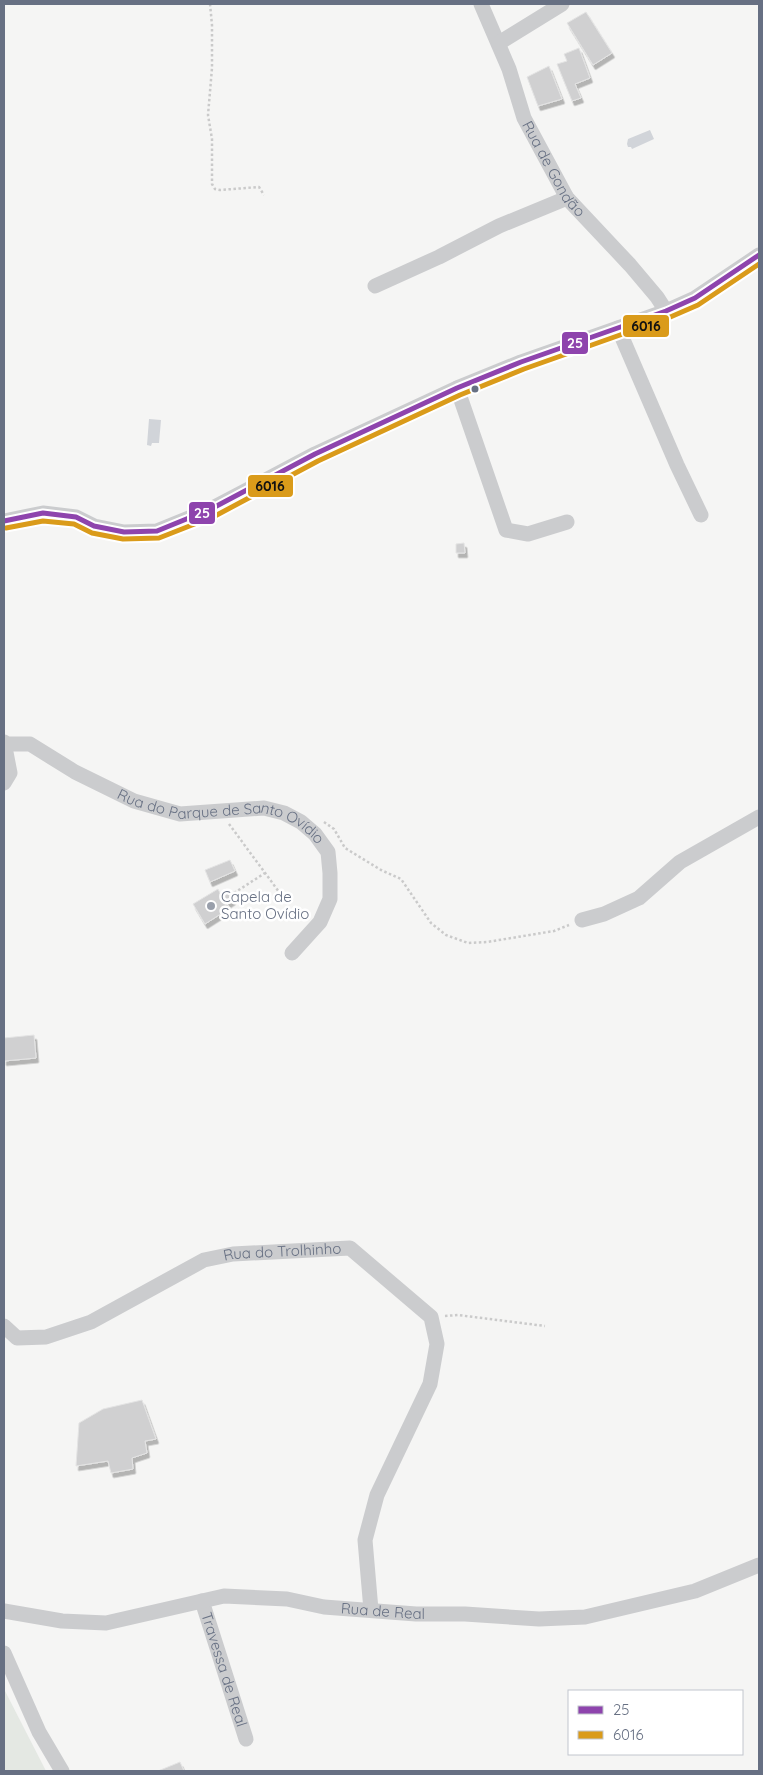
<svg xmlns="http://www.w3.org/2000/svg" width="763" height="1775" viewBox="0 0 763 1775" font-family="Quicksand,sans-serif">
  <defs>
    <filter id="shadow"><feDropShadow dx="2.5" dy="4.5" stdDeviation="0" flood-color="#0004"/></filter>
  </defs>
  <rect width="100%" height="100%" fill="#f5f5f4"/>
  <!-- green -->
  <path fill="#e4e8e3" d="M 4,1689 L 46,1771 L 4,1771 Z"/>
  <!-- water -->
  <g fill="#d1d4d9">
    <path d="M 650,130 L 654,139 L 632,149 L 631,147 L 628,147 L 627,144 L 628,139 Z"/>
    <path d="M 149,419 L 161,420 L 159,443 L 152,443 L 151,446 L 147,445 Z"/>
  </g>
  <!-- building -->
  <g fill="#d0d0d1" stroke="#e4e4e4" filter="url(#shadow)">
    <path d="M 586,12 L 612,53 L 593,65 L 567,23 Z"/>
    <path d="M 579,48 L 590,78 L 575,84 L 581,98 L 572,101 L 557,64 L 567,61 L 564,54 Z"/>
    <path d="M 549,66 L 562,99 L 538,106 L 527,77 Z"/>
    <path d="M 464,543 L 465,553 L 456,553 L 456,544 Z"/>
    <path d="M 230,860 L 235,871 L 210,882 L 205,870 Z"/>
    <path d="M 218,889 L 220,893 L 226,889 L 233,900 L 227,904 L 230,908 L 205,924 L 193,904 Z"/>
    <path d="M 34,1035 L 36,1058 L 4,1061 L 4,1038 Z"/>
    <path d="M 142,1400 L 156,1439 L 145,1441 L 147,1453 L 132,1458 L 133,1469 L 111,1473 L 108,1461 L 76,1466 L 79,1423 L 103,1409 Z"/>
    <path d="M 180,1762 L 184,1771 L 158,1771 Z"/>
  </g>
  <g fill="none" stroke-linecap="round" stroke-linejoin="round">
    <!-- path -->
    <g stroke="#cacaca" stroke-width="2.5" stroke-dasharray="2.5 2.5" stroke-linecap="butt">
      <path d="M 210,4 L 212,25 L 212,68 L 208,115 L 212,139 L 212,184 L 215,189 L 220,190 L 259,187 L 264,195"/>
      <path d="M 324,822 L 334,829 L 345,848 L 381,870 L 401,879 L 431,923 L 446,935 L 468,943 L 487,942 L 554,931 L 569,925"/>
      <path d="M 229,824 L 285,900"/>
      <path d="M 234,893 L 265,873"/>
      <path d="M 445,1316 L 458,1315 L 545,1326"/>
    </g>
    <!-- minor -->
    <g stroke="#cbccce" stroke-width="15">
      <path id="s1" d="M 481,4 L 509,69 L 524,118 L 567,198 L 630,265 L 657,297 L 666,311"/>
      <path d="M 499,43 L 562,4"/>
      <path d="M 375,286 L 439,257 L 499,226 L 567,198"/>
      <path d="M 618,328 L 677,465 L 701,515"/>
      <path d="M 457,388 L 506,530 L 528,534 L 567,522"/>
      <path d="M 4,521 L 43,513 L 76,517 L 94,526 L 124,532 L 157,531 L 211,509 L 315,454 L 457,388 L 521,362 L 666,311 L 695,298 L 759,255"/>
      <path d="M 4,742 L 10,773 L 4,783"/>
      <path id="s2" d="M 5,744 L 30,744 L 75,772 L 134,801 L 180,814 L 264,808 L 284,813 L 301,822 L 315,834 L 328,852 L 330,873 L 330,899 L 320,922 L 292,953"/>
      <path d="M 582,920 L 604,914 L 639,898 L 680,862 L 759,817"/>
      <path id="s3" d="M 4,1326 L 17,1338 L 46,1337 L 91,1322 L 204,1260 L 233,1254 L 350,1248 L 431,1317 L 437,1344 L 430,1384 L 377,1495 L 365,1540 L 371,1610"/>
      <path id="s4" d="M 202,1601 L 246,1739"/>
      <path id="s5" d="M 4,1611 L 62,1621 L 106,1623 L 224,1596 L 287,1599 L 324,1607 L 416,1614 L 465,1614 L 539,1619 L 585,1617 L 695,1591 L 759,1565"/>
      <path d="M 4,1653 L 39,1732 L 62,1771"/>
    </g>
    <defs>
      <path id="bus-1" d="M 4,521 L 43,513 L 76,517 L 94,526 L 124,532 L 157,531 L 211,509 L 315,454 L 457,388 L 521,362 L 666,311 L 695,298 L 759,255"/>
      <path id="bus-2" d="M 6,528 L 43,521 L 74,524 L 92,533 L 123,539 L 159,538 L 215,516 L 318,461 L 460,395 L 524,369 L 668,318 L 698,305 L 759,264"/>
    </defs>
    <!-- bus-1 casing -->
    <use href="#bus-1" stroke="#fff" stroke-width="9"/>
    <!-- bus-2 casing -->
    <use href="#bus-2" stroke="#fff" stroke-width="9"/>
    <!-- bus-1 -->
    <use href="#bus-1" stroke="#8e44ad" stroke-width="5"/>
    <!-- bus-2 -->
    <use href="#bus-2" stroke="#da9b1a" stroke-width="5"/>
  </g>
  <!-- markers -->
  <circle fill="#677083" stroke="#fff" stroke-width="2" cx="475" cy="389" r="4.5"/>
  <circle fill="#999fab" stroke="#fff" stroke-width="2" cx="211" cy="906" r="5"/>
  <g text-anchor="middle" stroke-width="5" stroke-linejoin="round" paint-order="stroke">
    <!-- street labels -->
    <g font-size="15" fill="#677083" stroke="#fff">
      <text dy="5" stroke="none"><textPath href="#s1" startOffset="181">Rua de Gondão</textPath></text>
      <text dy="5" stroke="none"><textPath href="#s2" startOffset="235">Rua do Parque de Santo Ovídio</textPath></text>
      <text dy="5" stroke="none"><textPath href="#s3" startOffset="302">Rua do Trolhinho</textPath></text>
      <text dy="5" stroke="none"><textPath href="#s5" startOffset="384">Rua de Real</textPath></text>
      <text dy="5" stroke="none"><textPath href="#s4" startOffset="72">Travessa de Real</textPath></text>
    </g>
    <!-- poi labels -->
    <g font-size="15" fill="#677083" stroke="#fff" text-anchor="start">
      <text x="221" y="902">Capela de<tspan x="221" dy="17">Santo Ovídio</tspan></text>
    </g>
  </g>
  <g stroke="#fff" stroke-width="2">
    <rect x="622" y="314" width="48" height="24" rx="5" fill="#da9b1a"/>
    <rect x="561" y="331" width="28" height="24" rx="5" fill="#8e44ad"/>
    <rect x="247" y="474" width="47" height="24" rx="5" fill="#da9b1a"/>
    <rect x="188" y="501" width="28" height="24" rx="5" fill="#8e44ad"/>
  </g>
  <g font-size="14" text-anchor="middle" font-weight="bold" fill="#fff">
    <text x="575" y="348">25</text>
    <text x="202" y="518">25</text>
  </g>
  <g font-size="14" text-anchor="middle" font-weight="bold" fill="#111">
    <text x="646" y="331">6016</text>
    <text x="270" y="491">6016</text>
  </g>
  <!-- border -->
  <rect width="763" height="1775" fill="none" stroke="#677083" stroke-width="10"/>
  <!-- legend -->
  <rect x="568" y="1690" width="175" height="65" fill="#ffffff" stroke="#c2c6cd"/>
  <rect x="578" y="1706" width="25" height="8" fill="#8e44ad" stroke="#c2c6cd"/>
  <text x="613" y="1715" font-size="15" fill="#677083">25</text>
  <rect x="578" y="1731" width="25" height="8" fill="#da9b1a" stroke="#c2c6cd"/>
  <text x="613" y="1740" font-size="15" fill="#677083">6016</text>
</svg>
